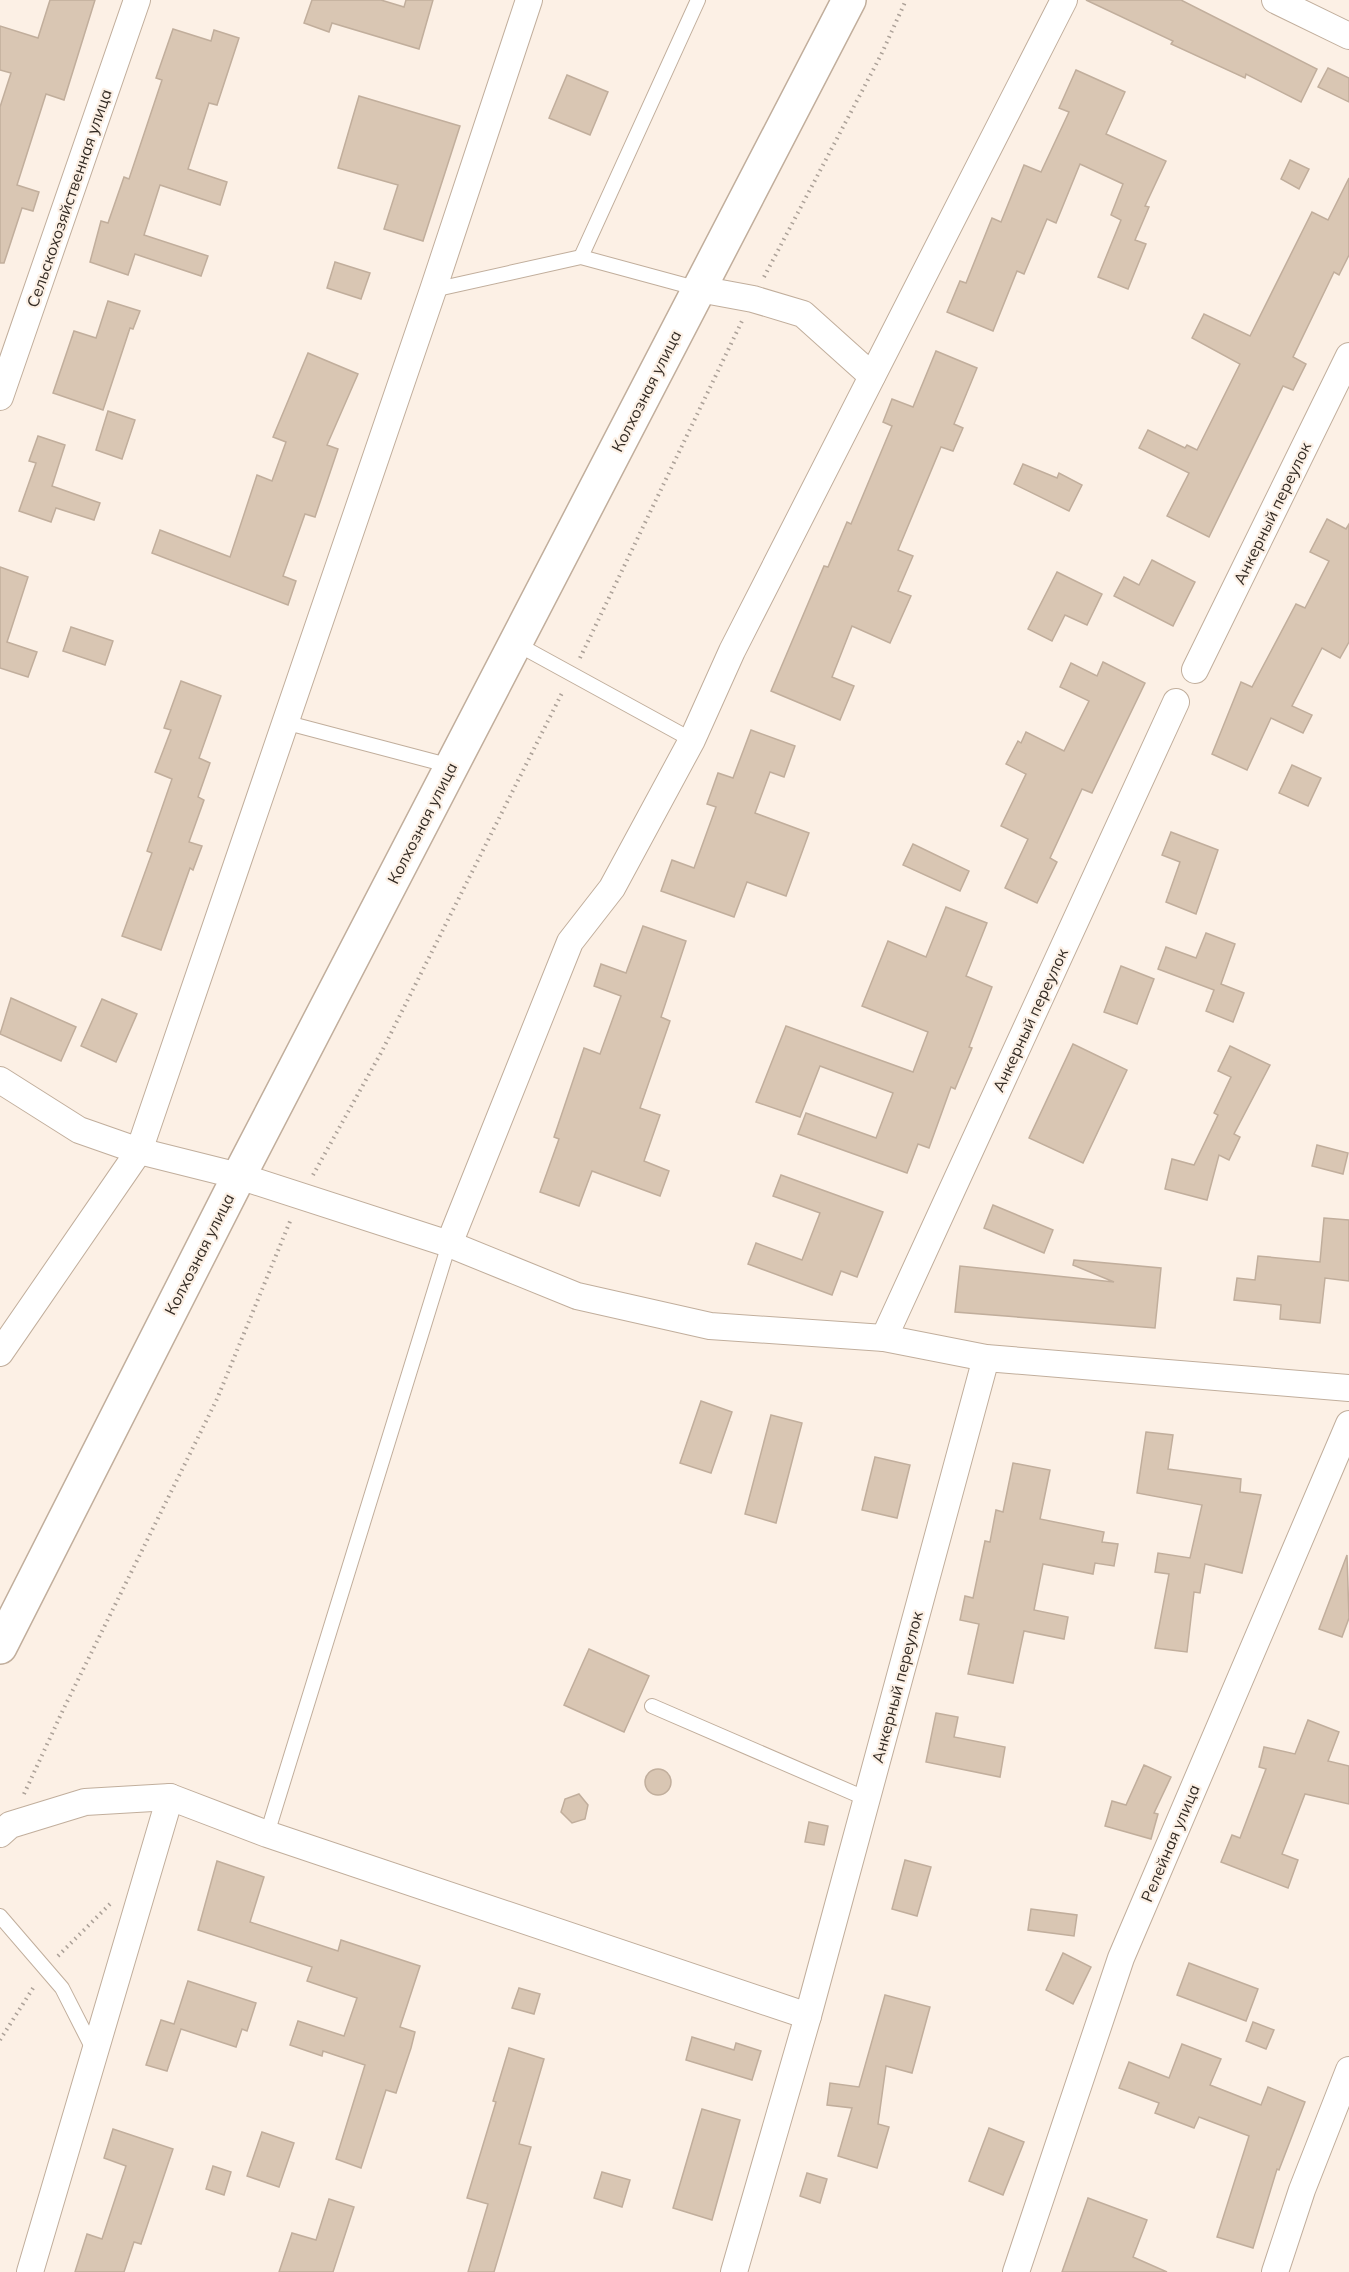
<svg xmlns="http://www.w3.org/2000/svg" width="1349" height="2272" viewBox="0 0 1349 2272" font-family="Mulish,sans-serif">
  <rect width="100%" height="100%" fill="#fcf0e5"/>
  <!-- building -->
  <g fill="#d9c6b3" stroke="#c1ae9c" stroke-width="1.5">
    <path d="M 50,0 L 95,0 L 64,100 L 46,94 L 17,185 L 39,192 L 33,211 L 22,208 L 4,263 L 0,263 L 0,107 L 11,73 L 0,70 L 0,26 L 38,38 Z"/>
    <path d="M 312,0 L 381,0 L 404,7 L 406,0 L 433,0 L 419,49 L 332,23 L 329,32 L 304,23 Z"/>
    <path d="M 1086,0 L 1181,0 L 1317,69 L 1301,102 L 1246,74 L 1245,78 L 1171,44 L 1173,41 Z"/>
    <path d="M 173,29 L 211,41 L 214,30 L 239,38 L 217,105 L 209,103 L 188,169 L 227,182 L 220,205 L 160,185 L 144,235 L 208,256 L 201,276 L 135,254 L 128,275 L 90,262 L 101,221 L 108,223 L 124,177 L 129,179 L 162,80 L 156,78 Z"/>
    <path d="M 1328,68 L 1349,78 L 1349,102 L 1318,87 Z"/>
    <path d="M 1076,70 L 1125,92 L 1106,134 L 1166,161 L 1145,206 L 1149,207 L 1135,240 L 1146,244 L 1128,289 L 1098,277 L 1121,220 L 1111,215 L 1123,184 L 1080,164 L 1056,223 L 1047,219 L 1024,274 L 1017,271 L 993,331 L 947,312 L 960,281 L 966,283 L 992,218 L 1001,222 L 1024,165 L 1041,172 L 1069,112 L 1059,108 Z"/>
    <path d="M 567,75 L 608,92 L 590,135 L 549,118 Z"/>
    <path d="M 359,96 L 460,126 L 423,241 L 384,229 L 398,185 L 338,168 Z"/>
    <path d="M 1290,160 L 1309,169 L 1299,189 L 1281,179 Z"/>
    <path d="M 1349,178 L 1349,255 L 1339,275 L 1334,272 L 1293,357 L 1306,364 L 1293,390 L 1283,386 L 1209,537 L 1167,516 L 1189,473 L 1139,448 L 1148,430 L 1185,448 L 1187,445 L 1197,450 L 1240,364 L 1192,338 L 1204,314 L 1250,336 L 1312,212 L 1328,220 Z"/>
    <path d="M 335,262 L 370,273 L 361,299 L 327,288 Z"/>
    <path d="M 108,301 L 140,311 L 133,329 L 130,328 L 103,410 L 53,393 L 74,331 L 96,338 Z"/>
    <path d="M 936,351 L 977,368 L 954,424 L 963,428 L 953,451 L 941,447 L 898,550 L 913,556 L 898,591 L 911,596 L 890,643 L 852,626 L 832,677 L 854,686 L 840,720 L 771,691 L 824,566 L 828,567 L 847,522 L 851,524 L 892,426 L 883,422 L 892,399 L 913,407 Z"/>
    <path d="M 308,353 L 358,374 L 327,445 L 338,449 L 315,517 L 305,514 L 283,576 L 296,581 L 288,605 L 152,553 L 160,530 L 230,557 L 257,475 L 272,481 L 286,442 L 273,437 Z"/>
    <path d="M 108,411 L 135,420 L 122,459 L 96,450 Z"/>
    <path d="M 38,436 L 65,445 L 52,486 L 100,503 L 94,520 L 56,508 L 51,522 L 19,511 L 36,463 L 29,461 Z"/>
    <path d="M 1023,464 L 1057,478 L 1059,473 L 1082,485 L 1069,511 L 1014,484 Z"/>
    <path d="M 1327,519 L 1346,529 L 1349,524 L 1349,642 L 1340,658 L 1322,648 L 1292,706 L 1312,715 L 1303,733 L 1271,718 L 1247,770 L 1212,754 L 1241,682 L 1252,687 L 1296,604 L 1305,608 L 1329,561 L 1310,552 Z"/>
    <path d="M 1152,560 L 1195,582 L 1173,626 L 1114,596 L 1124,577 L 1139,585 Z"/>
    <path d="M 0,567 L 28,577 L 7,642 L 37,652 L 28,677 L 0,668 Z"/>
    <path d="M 1057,572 L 1102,594 L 1087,625 L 1065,615 L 1052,641 L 1028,629 Z"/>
    <path d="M 71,627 L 113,641 L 105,665 L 63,651 Z"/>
    <path d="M 1103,662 L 1145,683 L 1092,793 L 1082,789 L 1050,858 L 1057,862 L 1037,903 L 1005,888 L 1028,839 L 1001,826 L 1026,774 L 1006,764 L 1018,741 L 1021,743 L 1026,732 L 1064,751 L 1089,701 L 1060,687 L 1071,663 L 1097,676 Z"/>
    <path d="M 181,681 L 221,696 L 199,758 L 210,763 L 198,797 L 204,800 L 189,842 L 202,846 L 193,870 L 190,868 L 161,950 L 122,936 L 152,853 L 147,851 L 172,779 L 155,772 L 171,730 L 164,728 Z"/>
    <path d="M 751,730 L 795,746 L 784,777 L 770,772 L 755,813 L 809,833 L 786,896 L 747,882 L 734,917 L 661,891 L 672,860 L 694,868 L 716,807 L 707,804 L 718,773 L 733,778 Z"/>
    <path d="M 1292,765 L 1321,778 L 1308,806 L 1279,793 Z"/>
    <path d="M 1171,832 L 1218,850 L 1196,914 L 1166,902 L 1180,862 L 1162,855 Z"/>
    <path d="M 913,844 L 969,871 L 960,891 L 903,865 Z"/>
    <path d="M 946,907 L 987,923 L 966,976 L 992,987 L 969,1047 L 972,1048 L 955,1089 L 951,1087 L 929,1148 L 918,1144 L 907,1173 L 798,1134 L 806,1113 L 876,1138 L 893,1093 L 820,1066 L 800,1117 L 756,1102 L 786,1026 L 913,1072 L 928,1032 L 862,1006 L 888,941 L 926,957 Z"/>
    <path d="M 643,926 L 686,941 L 661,1017 L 670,1021 L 640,1108 L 660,1115 L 644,1161 L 669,1171 L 660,1196 L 592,1171 L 579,1206 L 540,1192 L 559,1139 L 554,1137 L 584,1048 L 600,1054 L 621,996 L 594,986 L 601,964 L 626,973 Z"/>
    <path d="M 1206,933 L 1235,944 L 1221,984 L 1244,993 L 1233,1022 L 1206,1011 L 1214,990 L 1158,969 L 1166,947 L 1196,958 Z"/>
    <path d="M 1121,966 L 1154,979 L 1137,1024 L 1104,1012 Z"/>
    <path d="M 11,998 L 76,1027 L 61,1061 L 0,1034 Z"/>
    <path d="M 102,999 L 137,1014 L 116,1062 L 81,1046 Z"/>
    <path d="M 1073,1044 L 1127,1070 L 1083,1163 L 1029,1138 Z"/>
    <path d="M 1230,1046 L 1270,1065 L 1234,1134 L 1240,1137 L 1229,1160 L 1219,1155 L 1207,1200 L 1165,1189 L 1172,1159 L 1194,1165 L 1218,1115 L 1214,1113 L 1231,1077 L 1218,1071 Z"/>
    <path d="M 1317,1145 L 1348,1153 L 1343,1174 L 1312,1166 Z"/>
    <path d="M 781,1175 L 883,1212 L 857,1277 L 841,1271 L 832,1295 L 748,1264 L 756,1243 L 802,1260 L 820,1213 L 773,1196 Z"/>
    <path d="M 993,1205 L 1053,1230 L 1044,1253 L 984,1228 Z"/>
    <path d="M 1324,1218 L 1349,1220 L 1349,1281 L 1325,1278 L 1320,1323 L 1280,1319 L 1281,1305 L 1234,1300 L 1237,1278 L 1255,1280 L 1258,1256 L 1320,1262 Z"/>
    <path d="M 1074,1260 L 1161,1268 L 1155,1328 L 955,1312 L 960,1266 L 1114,1282 L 1073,1265 Z"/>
    <path d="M 701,1401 L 732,1412 L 711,1473 L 680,1463 Z"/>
    <path d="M 771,1415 L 802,1423 L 776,1523 L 745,1514 Z"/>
    <path d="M 1146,1432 L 1173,1435 L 1168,1469 L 1241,1479 L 1240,1492 L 1261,1495 L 1242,1573 L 1205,1564 L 1200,1593 L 1194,1592 L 1187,1652 L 1155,1648 L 1169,1574 L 1155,1572 L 1158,1553 L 1190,1558 L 1202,1505 L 1137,1493 Z"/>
    <path d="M 875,1457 L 910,1465 L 897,1518 L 862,1510 Z"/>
    <path d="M 1013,1463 L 1050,1470 L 1040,1519 L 1104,1532 L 1102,1542 L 1118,1544 L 1114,1566 L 1095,1563 L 1093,1574 L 1043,1564 L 1034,1610 L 1068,1617 L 1064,1639 L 1024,1631 L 1013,1683 L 968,1674 L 979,1624 L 960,1620 L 965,1596 L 973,1598 L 985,1541 L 990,1542 L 996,1510 L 1003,1512 Z"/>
    <path d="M 1347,1555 L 1349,1618 L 1342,1637 L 1319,1629 Z"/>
    <path d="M 589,1649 L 649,1676 L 624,1732 L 564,1705 Z"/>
    <path d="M 936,1713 L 958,1717 L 954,1737 L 1005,1747 L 1000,1777 L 926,1762 Z"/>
    <path d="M 1308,1720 L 1339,1732 L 1328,1761 L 1349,1766 L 1349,1804 L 1305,1794 L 1282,1854 L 1298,1860 L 1288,1888 L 1221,1862 L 1232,1835 L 1240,1838 L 1266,1769 L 1259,1767 L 1264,1747 L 1295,1754 Z"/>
    <path d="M 1144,1765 L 1171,1777 L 1154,1813 L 1158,1814 L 1151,1839 L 1105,1826 L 1112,1801 L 1126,1805 Z"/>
    <circle cx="658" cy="1782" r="13"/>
    <path d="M 579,1794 L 588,1805 L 585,1819 L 572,1823 L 561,1812 L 565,1799 Z"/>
    <path d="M 809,1822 L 828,1826 L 824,1845 L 805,1842 Z"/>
    <path d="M 905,1860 L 931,1867 L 917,1916 L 892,1909 Z"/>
    <path d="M 217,1861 L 264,1877 L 250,1922 L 338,1951 L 341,1940 L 420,1966 L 400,2027 L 415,2032 L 411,2048 L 396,2093 L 386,2090 L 361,2168 L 336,2159 L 365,2065 L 323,2051 L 322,2056 L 290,2045 L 298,2021 L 344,2036 L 357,1998 L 307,1981 L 312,1967 L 198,1930 Z"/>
    <path d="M 1031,1909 L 1077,1915 L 1074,1936 L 1028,1930 Z"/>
    <path d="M 1063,1953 L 1091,1967 L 1073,2004 L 1046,1990 Z"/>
    <path d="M 1189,1963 L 1258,1989 L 1246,2021 L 1177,1995 Z"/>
    <path d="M 188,1981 L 256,2003 L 247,2031 L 242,2029 L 236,2047 L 181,2029 L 167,2071 L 146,2065 L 161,2020 L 174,2024 Z"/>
    <path d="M 519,1988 L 540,1994 L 534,2014 L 512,2008 Z"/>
    <path d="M 885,1995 L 930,2007 L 912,2073 L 886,2066 L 878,2124 L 889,2127 L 877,2168 L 838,2156 L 852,2108 L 827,2105 L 830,2083 L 859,2087 Z"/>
    <path d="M 1253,2022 L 1274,2030 L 1266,2049 L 1246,2041 Z"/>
    <path d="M 692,2037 L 734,2050 L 736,2043 L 761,2051 L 752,2080 L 686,2060 Z"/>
    <path d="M 1182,2044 L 1221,2059 L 1210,2085 L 1261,2105 L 1268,2087 L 1305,2102 L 1279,2170 L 1277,2169 L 1253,2248 L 1217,2237 L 1249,2136 L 1199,2117 L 1194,2128 L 1155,2113 L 1159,2103 L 1119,2088 L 1129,2062 L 1169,2078 Z"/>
    <path d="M 509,2048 L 544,2059 L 519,2144 L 531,2147 L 494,2272 L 468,2272 L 488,2204 L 467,2198 L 496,2102 L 493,2101 Z"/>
    <path d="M 702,2109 L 740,2120 L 712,2220 L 673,2208 Z"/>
    <path d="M 989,2128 L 1024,2142 L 1003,2195 L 969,2181 Z"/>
    <path d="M 113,2129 L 173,2149 L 141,2244 L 134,2242 L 124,2272 L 75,2272 L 87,2234 L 102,2239 L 126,2166 L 104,2158 Z"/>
    <path d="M 262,2132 L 294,2143 L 279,2187 L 247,2176 Z"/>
    <path d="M 213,2166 L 231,2172 L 224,2195 L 206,2189 Z"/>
    <path d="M 602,2172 L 630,2180 L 622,2207 L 594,2198 Z"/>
    <path d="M 807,2173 L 827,2179 L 820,2203 L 800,2196 Z"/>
    <path d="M 1088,2198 L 1147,2220 L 1133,2257 L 1167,2272 L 1062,2272 Z"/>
    <path d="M 329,2199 L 354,2207 L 333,2272 L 279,2272 L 292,2233 L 316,2240 Z"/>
  </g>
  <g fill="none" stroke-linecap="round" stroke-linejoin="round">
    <defs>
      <g id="service">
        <path d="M 581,257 L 698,0"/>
        <path d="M 433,290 L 581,257 L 699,289"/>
        <path d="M 515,643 L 692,740"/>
        <path d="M 284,722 L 451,766"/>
        <path d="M 652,1706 L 867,1799"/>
        <path d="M 267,1834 L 449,1244"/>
        <path d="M 0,1916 L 62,1988 L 94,2051"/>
      </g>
      <g id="minor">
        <path d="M 1275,0 L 1349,36"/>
        <path d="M 699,289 L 753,299 L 803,314 L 872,376"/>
        <path d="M 0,397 L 137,0"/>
        <path d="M 1195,670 L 1349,356"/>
        <path d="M 0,1080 L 79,1130 L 139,1151 L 239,1176 L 449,1244 L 577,1296 L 710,1326 L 884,1338 L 986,1358 L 1349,1388"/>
        <path d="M 449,1244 L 570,942 L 612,888 L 692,740 L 732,651 L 1064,0"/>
        <path d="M 884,1338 L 1176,702"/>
        <path d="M 0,1353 L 139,1151 L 433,290 L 529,0"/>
        <path d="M 0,1834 L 10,1825 L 85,1802 L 170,1797"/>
        <path d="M 30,2272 L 170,1797 L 267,1834 L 808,2016"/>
        <path d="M 734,2272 L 808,2016 L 986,1358"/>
        <path d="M 1016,2272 L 1121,1958 L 1349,1424"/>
        <path d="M 1275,2272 L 1302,2190 L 1349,2070"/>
      </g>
      <path id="secondary" d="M 0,1647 L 239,1176 L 849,0"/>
    </defs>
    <!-- service casing -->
    <use href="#service" stroke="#c1ae9c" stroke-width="16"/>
    <!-- minor casing -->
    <use href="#minor" stroke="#c1ae9c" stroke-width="28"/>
    <!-- secondary casing -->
    <use href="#secondary" stroke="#c1ae9c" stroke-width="36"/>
    <!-- path -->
    <g stroke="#aca198" stroke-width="4" stroke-dasharray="1.5 4.5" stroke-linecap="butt">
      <path d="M 764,277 L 881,55 L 906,0"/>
      <path d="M 580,658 L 742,321"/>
      <path d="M 313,1175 L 382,1051 L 563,691"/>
      <path d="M 24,1794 L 63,1710 L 217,1399 L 291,1219"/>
      <path d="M 58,1956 L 112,1902"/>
      <path d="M 0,2040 L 35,1985"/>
    </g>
    <!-- service -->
    <use href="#service" stroke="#fff" stroke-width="14"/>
    <!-- minor -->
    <use href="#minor" stroke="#fff" stroke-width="26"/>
    <!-- secondary -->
    <use href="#secondary" stroke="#fff" stroke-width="33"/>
  </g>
  <g text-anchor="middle" stroke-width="4.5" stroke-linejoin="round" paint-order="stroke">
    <!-- street labels -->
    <g font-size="16" fill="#332b24" stroke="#fcf0e5">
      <text transform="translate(69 198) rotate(-71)" y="6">Сельскохозяйственная улица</text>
      <text transform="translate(646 391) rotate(-63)" y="6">Колхозная улица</text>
      <text transform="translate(1272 513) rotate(-64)" y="6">Анкерный переулок</text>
      <text transform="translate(422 823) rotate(-63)" y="6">Колхозная улица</text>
      <text transform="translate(1030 1020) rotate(-65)" y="6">Анкерный переулок</text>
      <text transform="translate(199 1254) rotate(-63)" y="6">Колхозная улица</text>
      <text transform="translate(897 1687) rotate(-75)" y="6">Анкерный переулок</text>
      <text transform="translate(1170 1843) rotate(-67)" y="6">Релейная улица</text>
    </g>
  </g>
</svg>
